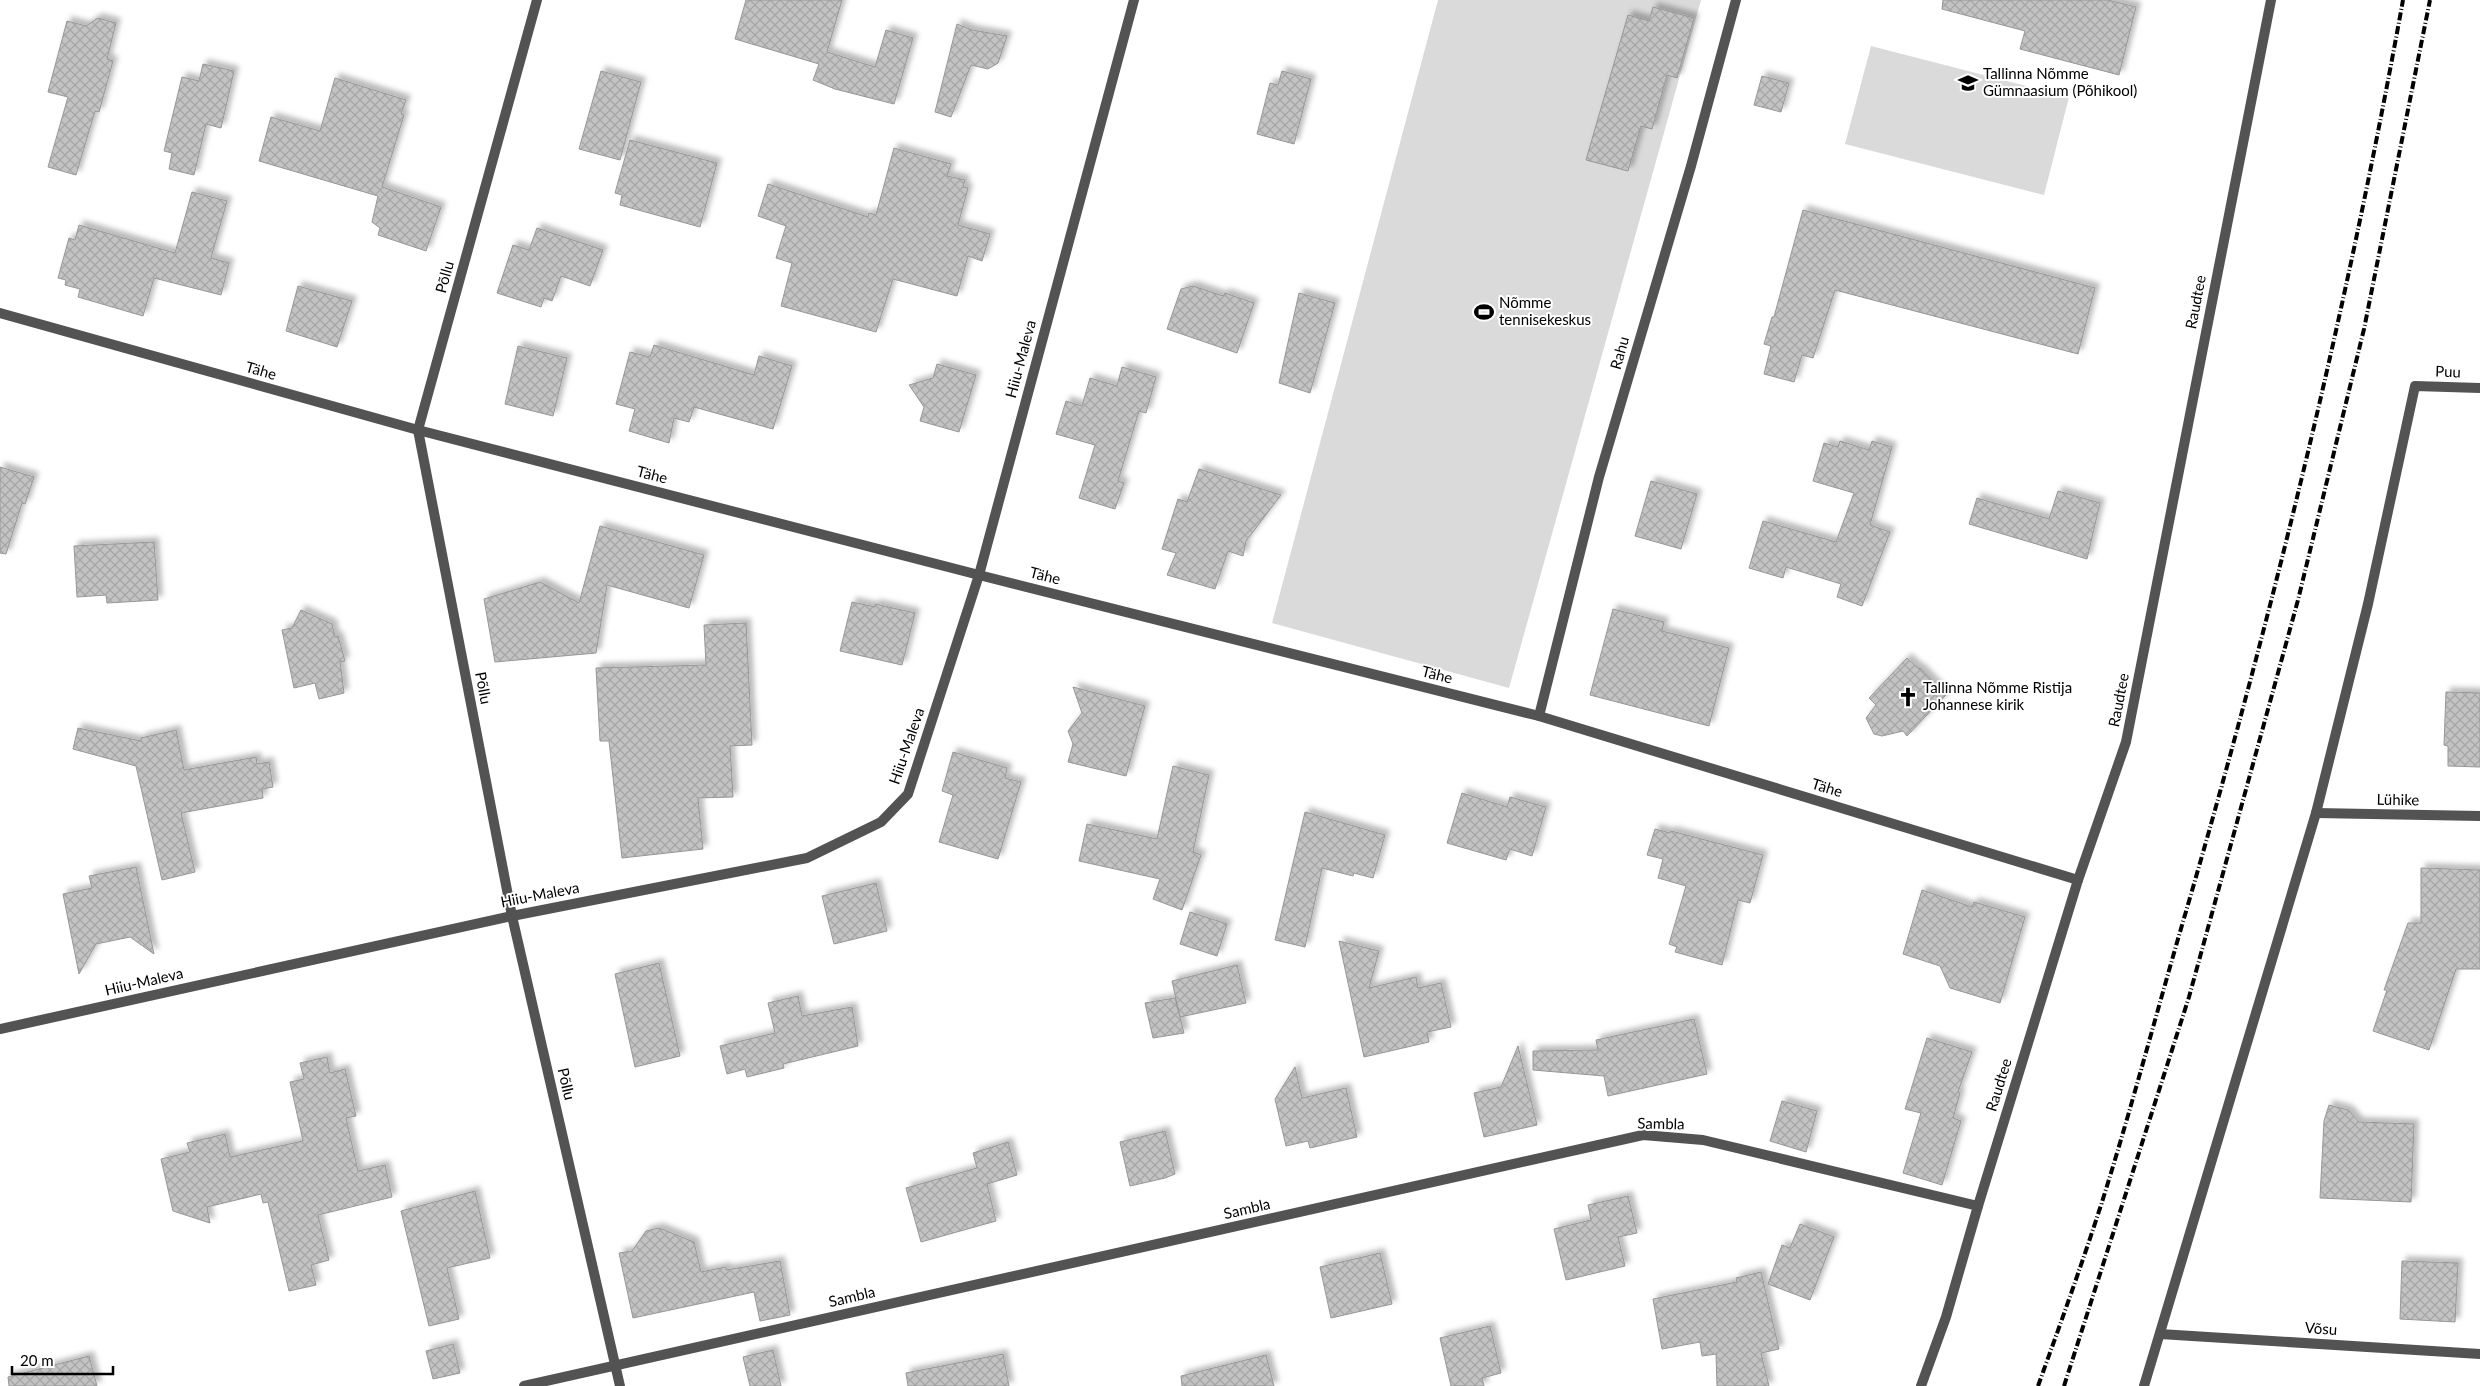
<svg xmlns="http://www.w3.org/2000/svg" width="2480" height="1386" viewBox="0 0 2480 1386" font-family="Lato,sans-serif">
  <defs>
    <pattern id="building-cross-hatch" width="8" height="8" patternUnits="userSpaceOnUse" patternTransform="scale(1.25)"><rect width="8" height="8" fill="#c3c3c3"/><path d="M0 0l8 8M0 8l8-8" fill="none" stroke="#a6a6a6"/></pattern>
    <filter id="shadow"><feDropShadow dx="4.5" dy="-4.5" stdDeviation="2.5" flood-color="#0004"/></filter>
  </defs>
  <rect width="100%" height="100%" fill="#fff"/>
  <!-- garden -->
  <g fill="#dadada">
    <path d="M 1438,0 L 1701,0 L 1509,688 L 1272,623 Z"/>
    <path d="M 1871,46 L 2069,97 L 2044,195 L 1845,144 Z"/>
  </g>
  <!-- building -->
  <g fill="url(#building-cross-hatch)" stroke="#979797" filter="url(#shadow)">
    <path d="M 746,0 L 842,0 L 827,52 L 875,67 L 886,30 L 913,38 L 894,104 L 835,89 L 813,80 L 819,64 L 735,39 Z"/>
    <path d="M 1943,0 L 2108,0 L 2136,7 L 2119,75 L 2020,49 L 2025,31 L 1942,9 Z"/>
    <path d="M 1653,7 L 1694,18 L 1677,78 L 1667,75 L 1652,129 L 1641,126 L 1628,171 L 1586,160 L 1628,15 L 1649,21 Z"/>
    <path d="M 98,18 L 116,23 L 107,59 L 113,61 L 99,112 L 95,111 L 76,175 L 48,167 L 68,97 L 48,92 L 67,21 L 86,26 Z"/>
    <path d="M 957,24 L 972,30 L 1007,36 L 998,63 L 988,69 L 971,65 L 951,117 L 935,112 Z"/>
    <path d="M 203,64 L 234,71 L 221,128 L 206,124 L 194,175 L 169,169 L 172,153 L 164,151 L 182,77 L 199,81 Z"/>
    <path d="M 601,71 L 641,82 L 620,160 L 579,149 Z"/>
    <path d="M 1282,71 L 1311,79 L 1294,144 L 1257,134 L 1270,83 L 1278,85 Z"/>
    <path d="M 1762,76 L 1789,83 L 1781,112 L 1754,105 Z"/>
    <path d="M 335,78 L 406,100 L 401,114 L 404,115 L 382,187 L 441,207 L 426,251 L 378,235 L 380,228 L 372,222 L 378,196 L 259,161 L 271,117 L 320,131 Z"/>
    <path d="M 630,140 L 717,163 L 700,227 L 620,205 L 622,195 L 615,193 Z"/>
    <path d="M 894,148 L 951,164 L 947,176 L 965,180 L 963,187 L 968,188 L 958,225 L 990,234 L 982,261 L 968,256 L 957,296 L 893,279 L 876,332 L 781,306 L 792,263 L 776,258 L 786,226 L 758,216 L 768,184 L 868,217 L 869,213 L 876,215 Z"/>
    <path d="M 192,192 L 227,201 L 211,258 L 229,263 L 221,295 L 154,278 L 143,316 L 78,297 L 80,289 L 65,285 L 66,280 L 58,278 L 69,238 L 75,240 L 79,225 L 175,253 Z"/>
    <path d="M 1803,210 L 2095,288 L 2078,354 L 1835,290 L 1813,358 L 1802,355 L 1794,382 L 1764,374 L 1771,346 L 1764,344 L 1772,317 L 1774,317 Z"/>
    <path d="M 537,228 L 603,250 L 590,286 L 561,276 L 552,301 L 544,298 L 541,307 L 497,293 L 513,245 L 529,250 Z"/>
    <path d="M 298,286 L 352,301 L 337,347 L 286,331 Z"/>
    <path d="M 1193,286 L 1223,296 L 1225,293 L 1254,303 L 1237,353 L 1167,329 L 1181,289 Z"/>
    <path d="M 1299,293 L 1335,303 L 1310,393 L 1279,383 Z"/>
    <path d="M 654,345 L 754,375 L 759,356 L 792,366 L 773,429 L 694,407 L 689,422 L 674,418 L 669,443 L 629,431 L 635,409 L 616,404 L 630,352 L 650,357 Z"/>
    <path d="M 518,346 L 567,358 L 553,416 L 505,404 Z"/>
    <path d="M 937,364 L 976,375 L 959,432 L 920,421 L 924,407 L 909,385 L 933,378 Z"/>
    <path d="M 1122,367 L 1156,377 L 1146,413 L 1139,411 L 1118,481 L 1124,483 L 1115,509 L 1079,498 L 1095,445 L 1056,434 L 1066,401 L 1082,406 L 1090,378 L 1117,386 Z"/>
    <path d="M 1840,441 L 1869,450 L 1872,441 L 1892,447 L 1870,525 L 1890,532 L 1862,606 L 1837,597 L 1841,584 L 1786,567 L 1783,578 L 1749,568 L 1763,521 L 1836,542 L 1854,493 L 1813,481 L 1824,443 L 1838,447 Z"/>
    <path d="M 0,467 L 34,477 L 25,504 L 22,503 L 6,554 L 0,553 Z"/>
    <path d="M 1199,469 L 1281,495 L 1246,541 L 1243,556 L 1228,551 L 1215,589 L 1167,575 L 1176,553 L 1162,549 L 1178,499 L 1187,502 Z"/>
    <path d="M 1651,481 L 1697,494 L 1681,549 L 1635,536 Z"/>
    <path d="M 2058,491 L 2100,503 L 2087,559 L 1969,524 L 1977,498 L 2049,519 Z"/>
    <path d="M 600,526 L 704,555 L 689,608 L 607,585 L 596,653 L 495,662 L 484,599 L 540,582 L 579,603 Z"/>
    <path d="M 154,542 L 158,600 L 107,603 L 106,595 L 77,597 L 74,546 Z"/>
    <path d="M 852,602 L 875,607 L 875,604 L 915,613 L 902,665 L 840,651 Z"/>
    <path d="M 1613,609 L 1664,622 L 1662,631 L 1729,648 L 1709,726 L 1590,695 Z"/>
    <path d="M 301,610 L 332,624 L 335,637 L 338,636 L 345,661 L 340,662 L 344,693 L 319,699 L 315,683 L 294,688 L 282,630 L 292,628 Z"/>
    <path d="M 746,623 L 752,745 L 730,746 L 733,797 L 698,798 L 703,849 L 622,858 L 609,741 L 600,741 L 596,668 L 706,665 L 704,625 Z"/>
    <path d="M 1907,658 L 1919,669 L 1920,668 L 1946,695 L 1907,736 L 1903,731 L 1882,736 L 1874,734 L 1866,718 L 1876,705 L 1869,698 Z"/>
    <path d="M 1073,687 L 1145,706 L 1126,776 L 1068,762 L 1073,744 L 1068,731 L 1082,713 Z"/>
    <path d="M 2446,692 L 2480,693 L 2480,767 L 2448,766 L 2448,746 L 2444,745 Z"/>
    <path d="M 78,728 L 141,741 L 141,738 L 176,730 L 184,770 L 256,757 L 257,764 L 269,762 L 273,787 L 262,789 L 263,798 L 181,813 L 195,872 L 162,880 L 136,766 L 73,749 Z"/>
    <path d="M 953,752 L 1007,768 L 1005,778 L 1021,782 L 998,859 L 939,842 L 953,795 L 942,791 Z"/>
    <path d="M 1173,766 L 1209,775 L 1193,852 L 1201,855 L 1182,910 L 1153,899 L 1160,879 L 1079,861 L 1087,824 L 1157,839 Z"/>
    <path d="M 1462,793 L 1507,807 L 1510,797 L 1546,807 L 1532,856 L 1510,849 L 1506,860 L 1447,843 Z"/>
    <path d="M 1305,812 L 1385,835 L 1373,878 L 1354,873 L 1353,876 L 1322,868 L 1305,947 L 1275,940 Z"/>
    <path d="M 1655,829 L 1670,833 L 1671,831 L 1763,855 L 1750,903 L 1738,900 L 1722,965 L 1675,952 L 1677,947 L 1669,944 L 1686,886 L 1658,878 L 1663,859 L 1647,855 Z"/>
    <path d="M 136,867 L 154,954 L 130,937 L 96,944 L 79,974 L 63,894 L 92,888 L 89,876 Z"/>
    <path d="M 2421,868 L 2480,870 L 2480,969 L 2456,969 L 2429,1050 L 2373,1031 L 2387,990 L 2384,990 L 2408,923 L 2421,923 Z"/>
    <path d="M 876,883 L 887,931 L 834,944 L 822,896 Z"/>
    <path d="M 1922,890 L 1972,907 L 1974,902 L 2025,917 L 2000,1003 L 1950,988 L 1940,966 L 1903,954 Z"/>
    <path d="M 1190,912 L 1227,924 L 1217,956 L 1180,944 Z"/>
    <path d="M 1339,941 L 1379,951 L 1369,988 L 1416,977 L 1418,988 L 1441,983 L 1451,1027 L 1427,1032 L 1429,1042 L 1364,1057 Z"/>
    <path d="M 659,963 L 680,1056 L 635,1067 L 615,974 Z"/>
    <path d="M 1237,965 L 1246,1003 L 1180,1017 L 1172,981 Z"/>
    <path d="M 798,996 L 802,1016 L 852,1007 L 858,1046 L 783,1064 L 784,1068 L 747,1077 L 745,1069 L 727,1074 L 720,1046 L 775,1033 L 768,1003 Z"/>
    <path d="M 1175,998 L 1184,1033 L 1153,1038 L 1145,1003 Z"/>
    <path d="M 1694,1019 L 1707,1074 L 1608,1096 L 1604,1076 L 1533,1070 L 1533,1051 L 1598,1050 L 1596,1040 Z"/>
    <path d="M 1927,1038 L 1972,1052 L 1958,1092 L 1960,1093 L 1953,1118 L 1961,1121 L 1942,1185 L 1903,1173 L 1921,1113 L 1905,1109 Z"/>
    <path d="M 1518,1046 L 1537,1125 L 1484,1137 L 1474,1093 L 1501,1087 Z"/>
    <path d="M 327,1057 L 330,1073 L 345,1069 L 356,1116 L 346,1118 L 358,1171 L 385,1165 L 392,1197 L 318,1215 L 329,1260 L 311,1265 L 316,1285 L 289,1291 L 268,1202 L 263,1203 L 261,1194 L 207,1207 L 210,1223 L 173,1211 L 161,1159 L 190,1152 L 187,1143 L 225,1134 L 230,1157 L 303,1141 L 290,1082 L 304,1079 L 300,1063 Z"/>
    <path d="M 1295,1067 L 1302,1098 L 1346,1088 L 1357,1137 L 1310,1148 L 1308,1141 L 1286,1146 L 1275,1099 Z"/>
    <path d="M 1782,1101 L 1817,1111 L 1806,1152 L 1770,1141 Z"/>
    <path d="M 2329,1105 L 2348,1110 L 2359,1122 L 2414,1124 L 2411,1202 L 2320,1198 L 2324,1121 Z"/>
    <path d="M 1165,1131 L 1175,1174 L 1165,1178 L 1130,1186 L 1120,1142 Z"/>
    <path d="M 1008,1142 L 1017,1175 L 987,1184 L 996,1221 L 921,1242 L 906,1188 L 977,1168 L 973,1153 Z"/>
    <path d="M 475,1191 L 490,1258 L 447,1268 L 459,1319 L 429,1326 L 401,1211 Z"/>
    <path d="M 1628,1196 L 1637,1233 L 1618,1237 L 1625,1266 L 1566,1280 L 1554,1229 L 1591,1220 L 1588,1205 Z"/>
    <path d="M 1800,1224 L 1834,1237 L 1810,1300 L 1768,1284 L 1782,1245 L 1790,1248 Z"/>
    <path d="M 659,1228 L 694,1242 L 701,1272 L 726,1267 L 726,1270 L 780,1261 L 790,1315 L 760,1321 L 754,1292 L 633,1318 L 619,1253 L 632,1251 L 646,1231 Z"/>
    <path d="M 1380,1253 L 1392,1304 L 1331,1318 L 1320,1267 Z"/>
    <path d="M 2402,1261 L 2458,1263 L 2455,1322 L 2400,1319 Z"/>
    <path d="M 1761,1272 L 1779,1349 L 1761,1353 L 1769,1386 L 1717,1386 L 1716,1354 L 1702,1356 L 1700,1342 L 1662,1349 L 1653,1299 L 1737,1282 L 1736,1278 Z"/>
    <path d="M 1490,1326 L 1501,1373 L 1482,1378 L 1484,1386 L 1451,1386 L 1440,1338 Z"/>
    <path d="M 453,1344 L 460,1373 L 433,1379 L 426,1351 Z"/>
    <path d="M 773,1350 L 781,1386 L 750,1386 L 743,1357 Z"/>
    <path d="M 1003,1354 L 1009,1386 L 908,1386 L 906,1373 Z"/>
    <path d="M 1266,1355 L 1274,1386 L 1182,1386 L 1181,1376 Z"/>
    <path d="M 89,1356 L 97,1386 L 9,1386 L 8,1377 Z"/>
  </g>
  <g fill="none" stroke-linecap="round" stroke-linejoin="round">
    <!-- minor -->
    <g stroke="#535353" stroke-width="10">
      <path d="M 537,0 L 418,430 L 512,916 L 620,1386"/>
      <path d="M 0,313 L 418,430 L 979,575 L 1539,716 L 2078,880"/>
      <path d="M 1539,716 L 1599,477 L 1691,166 L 1736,0"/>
      <path d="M 2316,813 L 2480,816"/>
      <path d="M 0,1029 L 512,916 L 807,858 L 881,822 L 908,794 L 979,575 L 1134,0"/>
      <path d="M 2160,1334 L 2480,1354"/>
      <path d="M 524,1386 L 1643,1135 L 1703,1140 L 1978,1206"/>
      <path d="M 2144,1386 L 2316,813 L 2368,604 L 2415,386 L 2480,388"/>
    </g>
    <!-- tertiary -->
    <path stroke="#535353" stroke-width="10" d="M 1921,1386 L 1946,1317 L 1978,1206 L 2078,880 L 2126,742 L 2271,0"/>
    <!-- rail -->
    <g stroke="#000" stroke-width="4" stroke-dasharray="8 2.5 1 2.5" stroke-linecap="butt">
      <path d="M 2038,1386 C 2060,1325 2082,1264 2102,1202 C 2130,1113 2154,1022 2180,932 C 2270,625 2346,315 2403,0"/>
      <path d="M 2064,1386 L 2189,997 L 2298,600 L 2364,329 L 2430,0"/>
    </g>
  </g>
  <!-- icons -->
  <defs>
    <symbol id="school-bare" viewBox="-9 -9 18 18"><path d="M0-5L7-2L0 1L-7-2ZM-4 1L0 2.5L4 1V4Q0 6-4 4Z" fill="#000" stroke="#fff" stroke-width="2.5" paint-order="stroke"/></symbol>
    <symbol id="stadium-bare" viewBox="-9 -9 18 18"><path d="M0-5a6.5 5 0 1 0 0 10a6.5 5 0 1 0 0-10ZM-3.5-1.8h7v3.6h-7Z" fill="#000" stroke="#fff" stroke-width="2.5" paint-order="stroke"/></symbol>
    <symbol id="church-bare" viewBox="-9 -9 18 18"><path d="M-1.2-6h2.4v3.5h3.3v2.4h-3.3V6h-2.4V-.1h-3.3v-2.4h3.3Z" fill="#000" stroke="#fff" stroke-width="2.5" paint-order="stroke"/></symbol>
  </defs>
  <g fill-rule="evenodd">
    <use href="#school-bare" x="1954" y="69" width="28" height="28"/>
    <use href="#stadium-bare" x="1470" y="298" width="28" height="28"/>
    <use href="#church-bare" x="1894" y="683" width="28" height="28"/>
  </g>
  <g text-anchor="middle" stroke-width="4" stroke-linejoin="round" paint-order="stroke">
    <!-- poi labels -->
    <g font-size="15" fill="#000" stroke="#fff" text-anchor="start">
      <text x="1983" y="79">Tallinna Nõmme<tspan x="1983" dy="17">Gümnaasium (Põhikool)</tspan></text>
      <text x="1499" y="308">Nõmme<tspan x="1499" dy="17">tennisekeskus</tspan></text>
      <text x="1923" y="693">Tallinna Nõmme Ristija<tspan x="1923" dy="17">Johannese kirik</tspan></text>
    </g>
    <!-- street labels -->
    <g font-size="15" fill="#000" stroke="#fff">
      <text transform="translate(445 277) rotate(-75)" y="5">Põllu</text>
      <text transform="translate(2196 302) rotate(-79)" y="5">Raudtee</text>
      <text transform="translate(1620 353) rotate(-74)" y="5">Rahu</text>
      <text transform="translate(1021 359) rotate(-75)" y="5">Hiiu-Maleva</text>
      <text transform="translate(261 371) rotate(16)" y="5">Tähe</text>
      <text transform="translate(2448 372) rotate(2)" y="5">Puu</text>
      <text transform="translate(652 475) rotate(14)" y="5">Tähe</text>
      <text transform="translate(1045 576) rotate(14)" y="5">Tähe</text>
      <text transform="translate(1437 675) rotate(14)" y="5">Tähe</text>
      <text transform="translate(483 688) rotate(79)" y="5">Põllu</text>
      <text transform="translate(2119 700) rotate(-79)" y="5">Raudtee</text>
      <text transform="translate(907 746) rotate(-71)" y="5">Hiiu-Maleva</text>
      <text transform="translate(1827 788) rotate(17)" y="5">Tähe</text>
      <text transform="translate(2398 800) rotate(1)" y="5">Lühike</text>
      <text transform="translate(540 895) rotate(-11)" y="5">Hiiu-Maleva</text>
      <text transform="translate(144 982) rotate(-13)" y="5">Hiiu-Maleva</text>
      <text transform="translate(566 1084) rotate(77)" y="5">Põllu</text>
      <text transform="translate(1999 1085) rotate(-73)" y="5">Raudtee</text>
      <text transform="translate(1661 1124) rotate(1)" y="5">Sambla</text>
      <text transform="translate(1247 1209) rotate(-13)" y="5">Sambla</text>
      <text transform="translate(852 1297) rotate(-13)" y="5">Sambla</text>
      <text transform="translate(2321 1329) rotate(4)" y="5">Võsu</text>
    </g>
  </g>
  <!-- scale -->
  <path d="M12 1366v8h101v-8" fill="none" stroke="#000000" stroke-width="2.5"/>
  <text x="20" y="1366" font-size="15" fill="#000000" stroke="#ffffff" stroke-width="4" paint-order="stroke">20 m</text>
</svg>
